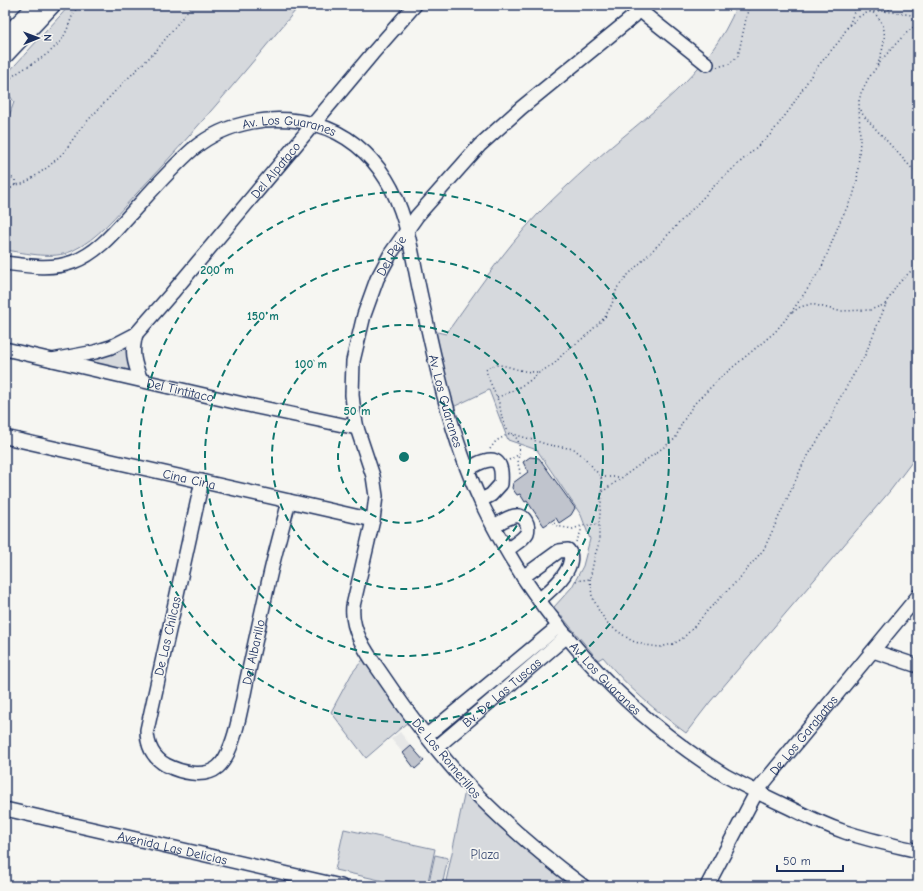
<svg xmlns="http://www.w3.org/2000/svg" width="923" height="891" viewBox="0 0 923 891" font-family="'Comic Neue',sans-serif">
  <rect width="100%" height="100%" fill="#f6f6f2"/>
  <filter id="ink" filterUnits="userSpaceOnUse"><feTurbulence type="fractalNoise" baseFrequency=".025" numOctaves="2"/><feDisplacementMap in="SourceGraphic" scale="8" xChannelSelector="R" yChannelSelector="G"/><feConvolveMatrix kernelMatrix="1 2 1 2 8 2 1 2 1" color-interpolation-filters="sRGB"/></filter>
  <g filter="url(#ink)">
    <!-- built -->
    <path fill="#e6e7e7" d="M 400,732 L 411,746 L 403,753 L 391,739 Z"/>
    <!-- green -->
    <g fill="#d6d9dd" stroke="#78849e">
      <path d="M 70,5 L 300,5 C 247,69 194,133 137,193 C 117,214 98,239 72,251 C 53,260 26,253 6,250 L 5,250 L 5,128 L 14,102 L 5,88 L 5,76 Z"/>
      <path d="M 737,5 L 918,5 L 918,454 L 890,491 L 710,702 L 686,733 C 655,710 628,688 603,657 L 598,660 L 554,607 L 572,587 L 583,566 L 590,539 L 581,515 L 537,450 L 508,440 L 489,390 L 451,408 L 433,331 L 446,334 C 475,293 503,251 538,214 C 555,197 573,180 591,164 C 645,116 710,75 737,5 Z"/>
      <path d="M 124,346 L 129,349 L 133,374 L 74,359 Z"/>
      <path d="M 365,657 L 409,721 L 366,758 L 331,712 L 352,673 Z"/>
      <path d="M 465,791 L 580,886 L 445,886 Z"/>
      <path d="M 344,829 L 435,849 L 427,886 L 406,886 L 335,870 Z"/>
      <path d="M 435,855 L 448,858 L 442,886 L 428,886 Z"/>
    </g>
    <!-- building -->
    <g fill="#c0c4cd" stroke="#1b2f5e">
      <path d="M 530,457 L 539,458 L 575,508 L 571,515 L 559,523 L 556,518 L 544,526 L 527,501 L 525,502 L 520,494 L 517,495 L 512,488 L 513,483 L 528,472 L 523,462 Z"/>
      <path d="M 411,746 L 424,761 L 415,769 L 403,753 Z"/>
    </g>
    <g fill="none" stroke-linecap="round" stroke-linejoin="round">
      <defs>
        <g id="minor">
          <path d="M 633,5 L 707,64"/>
          <path id="s1" d="M 5,263 C 27,266 52,270 73,262 C 95,254 111,236 126,219 C 147,196 170,169 193,149 C 227,121 274,113 317,125 C 346,133 370,153 386,179 C 408,214 412,257 421,297 C 436,367 451,437 481,502 C 534,613 620,711 726,776 C 746,787 767,797 788,807 C 806,816 825,825 845,832 C 869,840 893,845 918,851"/>
          <path d="M 136,334 C 131,352 134,363 141,380"/>
          <path id="s2" d="M 5,349 L 243,404 L 357,428"/>
          <path id="s3" d="M 52,360 L 95,352 L 111,347 L 136,334 L 172,293 L 372,54 L 415,5"/>
          <path id="s4" d="M 5,437 L 373,520"/>
          <path d="M 468,469 C 473,467 479,462 485,461 C 502,456 502,472 501,484 L 491,495 L 481,500"/>
          <path id="s5" d="M 202,481 L 147,730 C 147,745 152,757 166,765 C 180,772 204,779 218,767 C 235,752 242,702 247,679 C 254,647 261,615 268,584 C 274,556 282,529 289,501"/>
          <path d="M 494,526 C 503,521 521,507 527,524 C 528,527 528,530 527,533 C 523,540 513,545 507,550"/>
          <path d="M 523,577 L 559,551 L 568,550 L 570,553 C 575,570 551,590 539,600"/>
          <path d="M 873,651 L 918,666"/>
          <path d="M 426,736 L 559,626"/>
          <path id="s6" d="M 436,748 L 567,636"/>
          <path id="s7" d="M 5,809 L 341,886"/>
          <path id="s8" d="M 583,886 C 542,855 502,822 467,784 C 437,752 410,716 385,679 C 371,658 350,633 353,606 L 373,520 L 376,496 L 373,476 L 357,428 L 354,413 L 352,395 L 353,361 L 364,315 L 377,279 L 391,253 L 417,216 L 480,145 L 521,108 L 634,16 L 642,5"/>
          <path id="s9" d="M 707,886 L 757,791 L 918,596"/>
        </g>
        <g id="major">
          <path d="M 5,37 L 37,5"/>
          <path d="M 5,55 L 52,5"/>
        </g>
      </defs>
      <!-- minor casing -->
      <use href="#minor" stroke="#1b2f5e" stroke-width="16"/>
      <!-- major casing -->
      <use href="#major" stroke="#1b2f5e" stroke-width="19"/>
      <!-- path -->
      <g stroke="#1b2f5e" stroke-width="1.5" stroke-dasharray="1 3" stroke-linecap="butt">
        <path d="M 864,5 C 869,11 876,13 880,20 C 889,33 882,53 877,66"/>
        <path d="M 885,11 L 897,5"/>
        <path d="M 847,28 C 852,24 856,18 862,15 C 875,7 903,14 918,16"/>
        <path d="M 717,67 L 729,64 L 738,56 L 749,5"/>
        <path d="M 5,83 C 20,68 42,61 56,46 C 70,33 68,18 79,5"/>
        <path d="M 861,110 L 863,115 L 918,175"/>
        <path d="M 5,180 L 7,178 L 11,177 L 15,180 L 15,185"/>
        <path d="M 7,188 L 12,188 L 15,185 L 22,184 L 28,181 L 48,167 L 64,152 L 80,129 L 119,87 L 156,51 L 192,5"/>
        <path d="M 5,193 L 7,188"/>
        <path d="M 886,304 L 897,285 L 918,264"/>
        <path d="M 497,397 L 504,395 L 528,382 L 540,372 L 554,364 L 564,353 L 587,335 L 605,317 L 612,304 L 617,288 L 626,277 L 662,241 L 715,185 L 771,134 L 790,109 L 814,71 L 840,40 L 850,23 L 854,12 L 854,5"/>
        <path d="M 510,433 C 501,424 502,414 499,403 C 495,392 489,382 486,370 C 495,360 510,368 520,370 C 527,372 534,372 540,372"/>
        <path d="M 513,435 C 523,442 518,453 518,464 C 519,467 520,471 520,474"/>
        <path d="M 490,449 L 496,441 L 510,433 L 549,445 L 574,449 L 584,457 L 601,477 L 602,492 L 599,524 L 599,543 L 595,555 L 590,579 L 574,581"/>
        <path d="M 509,460 L 518,455"/>
        <path d="M 601,477 L 621,477"/>
        <path d="M 602,492 L 675,439 L 682,423 L 694,404 L 720,378 L 775,332 L 790,314 L 811,284 L 822,267 L 841,219 L 853,196 L 857,182 L 860,141 L 859,101 L 861,93 L 868,79 L 884,57 L 903,36 L 918,23"/>
        <path d="M 554,523 L 556,526 L 573,529 L 581,526 L 599,524"/>
        <path d="M 576,542 L 581,532 L 581,527"/>
        <path d="M 590,579 L 592,596 L 599,611 L 609,625 L 619,632 L 632,641 L 645,645 L 660,647 L 673,644 L 682,639 L 693,628 L 708,610 L 738,580 L 764,549 L 804,462 L 830,421 L 837,403 L 865,355 L 886,304 L 870,310 L 839,311 L 811,304 L 800,307 L 790,314"/>
      </g>
      <!-- minor -->
      <use href="#minor" stroke="#f6f6f2" stroke-width="13"/>
      <!-- major -->
      <use href="#major" stroke="#f6f6f2" stroke-width="16"/>
    </g>
  </g>
  <!-- distance rings -->
  <g fill="none" stroke="#0f766e" stroke-width="2" stroke-dasharray="7 5">
    <circle cx="404" cy="457" r="66"/>
    <circle cx="404" cy="457" r="132"/>
    <circle cx="404" cy="457" r="199"/>
    <circle cx="404" cy="457" r="265"/>
  </g>
  <g text-anchor="middle" stroke-width="3.5" stroke-linejoin="round" paint-order="stroke">
    <!-- street labels -->
    <g font-size="13" fill="#1b2f5e" stroke="#f6f6f2">
      <text dy="5" stroke="none"><textPath href="#s1" startOffset="338">Av. Los Guaranes</textPath></text>
      <text dy="5" stroke="none"><textPath href="#s3" startOffset="304">Del Alpataco</textPath></text>
      <text dy="5" stroke="none"><textPath href="#s8" startOffset="733">Del Peje</textPath></text>
      <text dy="5" stroke="none"><textPath href="#s2" startOffset="180">Del Tintitaco</textPath></text>
      <text dy="5" stroke="none"><textPath href="#s1" startOffset="686">Av. Los Guaranes</textPath></text>
      <text dy="5" stroke="none"><textPath href="#s4" startOffset="189">Cina Cina</textPath></text>
      <text transform="translate(167 636) rotate(-77)" y="5">De Las Chilcas</text>
      <text dy="5" stroke="none"><textPath href="#s5" startOffset="473">Del Albarillo</textPath></text>
      <text dy="5" stroke="none"><textPath href="#s1" startOffset="1010">Av. Los Guaranes</textPath></text>
      <text dy="5" stroke="none"><textPath href="#s6" startOffset="86">Bv. De Las Tuscas</textPath></text>
      <text dy="5" stroke="none"><textPath href="#s9" startOffset="180">De Los Garabatos</textPath></text>
      <text transform="translate(447 758) rotate(50)" y="5">De Los Romerillos</text>
      <text dy="5" stroke="none"><textPath href="#s7" startOffset="172">Avenida Las Delicias</textPath></text>
    </g>
    <!-- park labels -->
    <g font-size="13" fill="#405177" stroke="#f6f6f2">
      <text x="485" y="859">Plaza</text>
    </g>
  </g>
  <circle cx="404" cy="457" r="6" fill="#0f766e" stroke="#f6f6f2" stroke-width="2"/>
  <g font-size="12" text-anchor="middle" font-weight="bold" fill="#0f766e" stroke="#f6f6f2" stroke-width="3.5" stroke-linejoin="round" paint-order="stroke">
    <text x="217" y="274">200 m</text>
    <text x="263" y="320">150 m</text>
    <text x="311" y="368">100 m</text>
    <text x="357" y="415">50 m</text>
  </g>
  <!-- margin -->
  <rect width="923" height="891" fill="none" stroke="#f6f6f2" stroke-width="20"/>
  <rect x="10" y="10" width="903" height="871" fill="none" stroke="#1b2f5e" stroke-width="1.5" filter="url(#ink)"/>
  <!-- north arrow -->
  <g transform="translate(38 38) rotate(89)" stroke="#f6f6f2" stroke-width="3" paint-order="stroke">
  <path d="M0-3L7 15L0 10L-7 15Z" fill="#1b2f5e"/>
  <text y="-6" font-size="11" font-weight="bold" text-anchor="middle" fill="#1b2f5e">N</text>
  </g>
  <!-- scale -->
  <path d="M777 865v6h66v-6" fill="none" stroke="#1b2f5e" stroke-width="2"/>
  <text x="783" y="865" font-size="12" fill="#1b2f5e" stroke="#f6f6f2" stroke-width="3" paint-order="stroke">50 m</text>
</svg>
